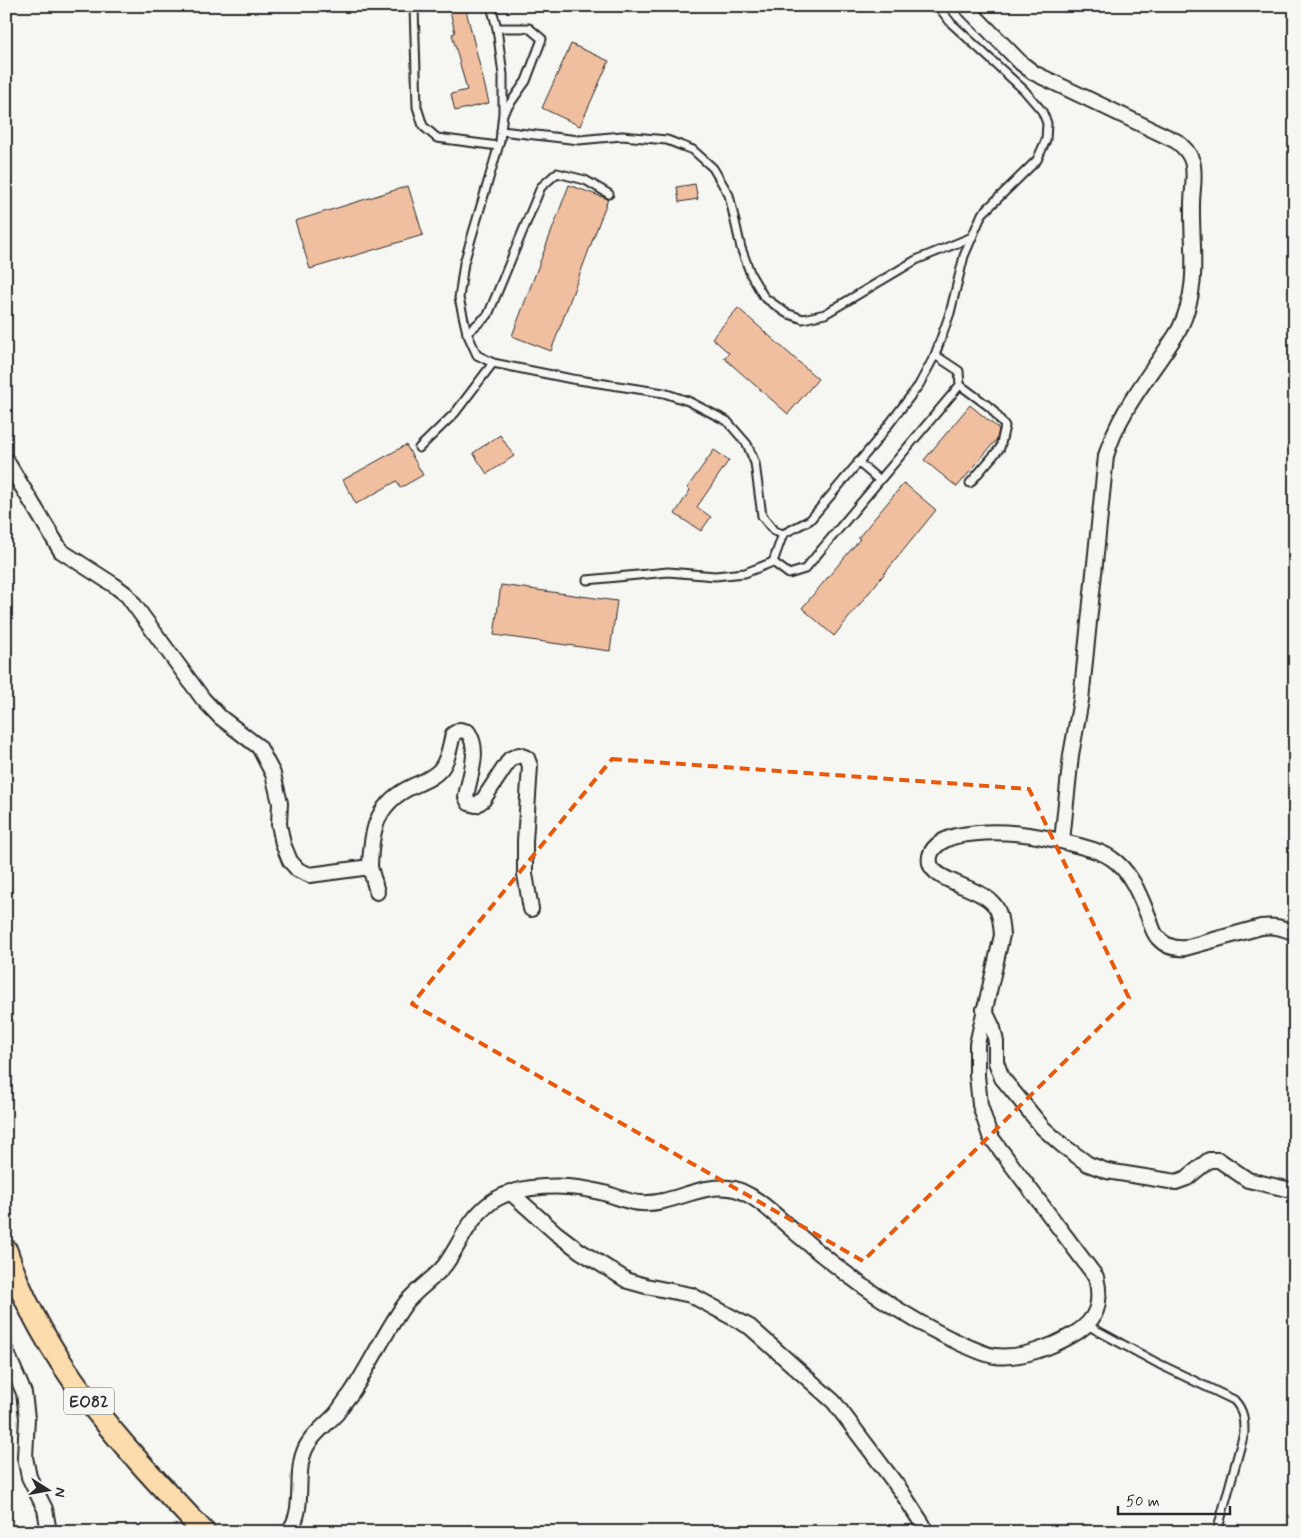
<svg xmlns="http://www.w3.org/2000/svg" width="1301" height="1538" viewBox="0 0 1301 1538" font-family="Mynerve,sans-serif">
  <rect width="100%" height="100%" fill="#f6f6f2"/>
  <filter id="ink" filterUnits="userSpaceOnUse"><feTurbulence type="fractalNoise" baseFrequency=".02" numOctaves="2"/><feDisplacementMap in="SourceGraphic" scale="10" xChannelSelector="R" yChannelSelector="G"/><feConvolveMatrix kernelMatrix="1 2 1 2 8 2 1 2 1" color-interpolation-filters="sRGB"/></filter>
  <g filter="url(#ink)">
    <!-- building -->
    <g fill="#f0bfa0" stroke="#2b2b2b">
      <path d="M 449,6 L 465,6 L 489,103 L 455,111 L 451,94 L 467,90 L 452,34 L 455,33 Z"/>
      <path d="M 571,44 L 609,61 L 580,126 L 542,108 Z"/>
      <path d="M 695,184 L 698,199 L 679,202 L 677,187 Z"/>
      <path d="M 569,185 L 608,199 L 551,351 L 512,336 Z"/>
      <path d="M 408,186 L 423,235 L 310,269 L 295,221 Z"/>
      <path d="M 738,308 L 818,379 L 788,414 L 724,358 L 729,353 L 712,338 Z"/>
      <path d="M 970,405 L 999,429 L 997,439 L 957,487 L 924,460 Z"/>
      <path d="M 500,435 L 514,456 L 487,474 L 473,453 Z"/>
      <path d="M 406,445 L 423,475 L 400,488 L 397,481 L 356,504 L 343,480 Z"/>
      <path d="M 714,450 L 729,460 L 697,507 L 711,517 L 701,531 L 675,514 L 690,490 L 687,488 Z"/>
      <path d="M 904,483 L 936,510 L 834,636 L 802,608 L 860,539 L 858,538 Z"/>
      <path d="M 501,585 L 617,601 L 610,651 L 494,635 Z"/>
    </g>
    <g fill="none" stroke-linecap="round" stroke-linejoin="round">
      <defs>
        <g id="lane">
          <path d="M 414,6 L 417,107 L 423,126 L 437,138 L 498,146"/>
          <path d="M 491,6 L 497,28 L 503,75 L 503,113 L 500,141 L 464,263 L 459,298 L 467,333 L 477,355 L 493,363 L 572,379 L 664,393 L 688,401 L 727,421 L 747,444 L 755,463 L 762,516 L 774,531 L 783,534 L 810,520 L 874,444 L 919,385 L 935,355 L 950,313 L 964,256 L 982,214 L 1037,160 L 1046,140 L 1047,123 L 1042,111 L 1024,90 L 951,23 L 938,6"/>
          <path d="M 497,28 L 529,28 L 542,39 L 526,81 L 504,112"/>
          <path d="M 501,131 L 579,140 L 622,136 L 667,140 L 693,150 L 713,168 L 729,195 L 741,248 L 751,275 L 764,297 L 786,313 L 803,319 L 825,314 L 916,260 L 972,237"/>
          <path d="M 467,333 L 488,315 L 541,187 L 557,173 L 585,180 L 609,194"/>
          <path d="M 960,385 L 991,408 L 1005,426 L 1000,448 L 970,483"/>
          <path d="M 419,448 L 455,413 L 493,363"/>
          <path d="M 858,462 L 879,480"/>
          <path d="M 773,562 L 783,534"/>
          <path d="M 587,580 L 668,572 L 715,576 L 745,573 L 773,562 L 789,574 L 805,569 L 960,385 L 959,371 L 935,355"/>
          <path d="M 1087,1325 L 1159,1364 L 1234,1400 C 1244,1411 1244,1419 1244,1433 L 1217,1532"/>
        </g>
        <g id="street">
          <path d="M 965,6 L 1021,63 L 1034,73 L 1176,141 C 1183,146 1189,152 1192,161 C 1196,175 1192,190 1192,204 C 1191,250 1201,285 1179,330 C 1154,371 1119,409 1106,456 L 1081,700 L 1071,755 L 1062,841"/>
          <path d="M 6,460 L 61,551 L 114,585 L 127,595 L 203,699 L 220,717 L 259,747 L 273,774 L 280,803 L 279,824 L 283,844 L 290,861 L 298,870 L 310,875 L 370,867 C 371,834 375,806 407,789 C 418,783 431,780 440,770 C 448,761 450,746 453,734 L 460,730 L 468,732 C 481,751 469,777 466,797 L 469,803 L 476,805 L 483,800 L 510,759 L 519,755 L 527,758 L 530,766 L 525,841 L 525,874 L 531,909"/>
          <path d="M 370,867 L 377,892"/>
          <path d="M 984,1009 L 993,1028 L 996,1042 L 996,1062 L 1002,1078 L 1043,1128 L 1062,1145 L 1088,1164 L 1107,1171 L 1176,1182 L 1187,1178 L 1209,1160 L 1219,1160 L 1248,1180 L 1287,1189"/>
          <path d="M 510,1192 L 556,1233 L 580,1251 L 628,1281 L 646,1286 L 691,1295 L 750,1327 L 834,1402 L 901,1491 L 923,1525 L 925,1532"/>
          <path d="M 6,1351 L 24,1393 L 27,1418 L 25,1457 L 29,1477 L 45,1509 L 49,1532"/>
          <path d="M 288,1532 C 309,1508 290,1467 310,1441 C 317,1431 328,1423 337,1413 C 341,1407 345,1401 350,1395 C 370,1366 384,1333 405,1304 C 416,1289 433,1280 445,1265 C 461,1243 467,1221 490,1203 C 502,1194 518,1190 532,1188 C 555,1185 582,1187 604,1193 C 616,1196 629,1203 641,1203 C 672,1205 698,1184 729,1188 C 752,1190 779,1219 797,1234 C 847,1277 903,1318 964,1345 C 974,1349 985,1355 995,1356 C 1021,1359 1052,1347 1074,1334 C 1098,1320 1102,1302 1096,1277 L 990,1136 L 980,1105 L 977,1075 L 977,1044 L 1002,935 C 1001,926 1001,917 997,909 C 986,887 934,883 930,863 C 927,848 944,839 956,836 C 998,828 1036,834 1076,845 C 1087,848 1101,851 1111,858 C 1131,871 1140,896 1149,918 C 1151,924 1153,933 1158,938 C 1165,946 1174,949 1185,948 L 1261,927 C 1274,925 1283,928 1295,933"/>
        </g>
        <path id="primary" d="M 6,1250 C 42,1362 125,1448 204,1532"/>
      </defs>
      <!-- lane casing -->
      <use href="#lane" stroke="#2b2b2b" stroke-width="11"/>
      <!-- street casing -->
      <use href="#street" stroke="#2b2b2b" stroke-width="18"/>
      <!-- primary casing -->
      <use href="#primary" stroke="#2b2b2b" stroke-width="25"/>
      <!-- lane -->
      <use href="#lane" stroke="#f6f6f2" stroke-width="7"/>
      <!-- street -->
      <use href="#street" stroke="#f6f6f2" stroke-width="14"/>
      <!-- primary -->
      <use href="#primary" stroke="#fcdcac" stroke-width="21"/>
    </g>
  </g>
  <!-- marked area -->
  <path fill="none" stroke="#e8590c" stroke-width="4" stroke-dasharray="10 6" stroke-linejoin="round" d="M 612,759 L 1029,789 L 1129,998 L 863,1261 L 412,1004 Z"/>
  <g text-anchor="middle" stroke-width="4.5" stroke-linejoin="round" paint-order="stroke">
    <!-- shield labels -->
    <rect fill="#f6f6f2" stroke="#686867" stroke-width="1" x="64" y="1387.5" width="50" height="27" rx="4"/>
    <g font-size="16" font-weight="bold" fill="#2b2b2b">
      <text x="89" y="1407">ΕΟ82</text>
    </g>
  </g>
  <!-- margin -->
  <rect width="1301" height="1538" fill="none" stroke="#f6f6f2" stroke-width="25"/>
  <rect x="12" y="12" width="1276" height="1513" fill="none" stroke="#2b2b2b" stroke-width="2" filter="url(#ink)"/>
  <!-- north arrow -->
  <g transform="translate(48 1490) rotate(101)" stroke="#f6f6f2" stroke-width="4" paint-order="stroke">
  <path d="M0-4L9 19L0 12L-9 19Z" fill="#2b2b2b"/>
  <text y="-8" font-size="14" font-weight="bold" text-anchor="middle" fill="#2b2b2b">N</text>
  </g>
  <!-- scale -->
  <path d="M1118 1506v8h112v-8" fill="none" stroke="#2b2b2b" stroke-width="2.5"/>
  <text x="1126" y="1506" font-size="15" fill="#2b2b2b" stroke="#f6f6f2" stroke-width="4" paint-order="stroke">50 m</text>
</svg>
